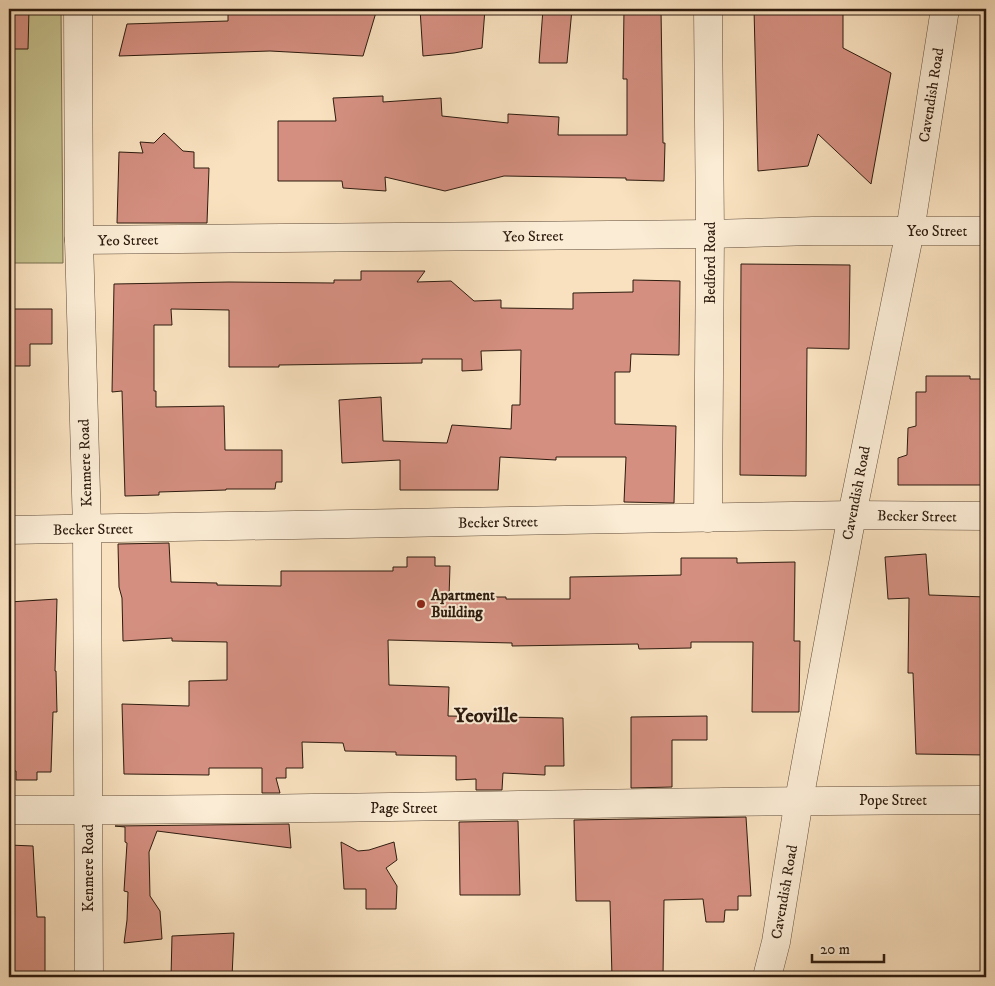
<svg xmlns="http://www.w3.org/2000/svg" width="995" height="986" viewBox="0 0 995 986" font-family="'IM FELL DW Pica',serif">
  <rect width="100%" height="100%" fill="#f9e1bf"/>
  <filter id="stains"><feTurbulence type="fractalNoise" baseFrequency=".004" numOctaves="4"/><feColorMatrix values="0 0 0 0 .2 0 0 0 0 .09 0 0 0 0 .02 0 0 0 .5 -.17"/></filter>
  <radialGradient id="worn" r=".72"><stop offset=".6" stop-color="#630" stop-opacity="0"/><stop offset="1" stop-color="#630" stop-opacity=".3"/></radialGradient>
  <!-- green -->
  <path fill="#c5c18d" stroke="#796e4e" d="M 9,9 L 61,9 L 63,263 L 9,263 Z"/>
  <!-- building -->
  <g fill="#d48f80" stroke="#2d1b0e">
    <path d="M 9,9 L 29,9 L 28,49 L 9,49 Z"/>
    <path d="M 228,9 L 377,9 L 363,56 L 270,51 L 119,56 L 127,24 L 228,21 Z"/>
    <path d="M 420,9 L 485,9 L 482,48 L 454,53 L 423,56 Z"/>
    <path d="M 543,9 L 572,9 L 567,63 L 539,63 Z"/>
    <path d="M 624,9 L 661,9 L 663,143 L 665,143 L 664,181 L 626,180 L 626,178 L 504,176 L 445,191 L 385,177 L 386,191 L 343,188 L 342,181 L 278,181 L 278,121 L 336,121 L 333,98 L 383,96 L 383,102 L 441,98 L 442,116 L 508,123 L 508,114 L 559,117 L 558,135 L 627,135 L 627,79 L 623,79 Z"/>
    <path d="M 754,9 L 843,9 L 843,48 L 891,73 L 871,184 L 818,134 L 808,166 L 758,171 Z"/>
    <path d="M 164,133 L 183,151 L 194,152 L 194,168 L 209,168 L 207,223 L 117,223 L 119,152 L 143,153 L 140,142 L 154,143 Z"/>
    <path d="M 741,264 L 850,265 L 849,349 L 807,348 L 806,476 L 740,475 Z"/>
    <path d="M 361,271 L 425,271 L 417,282 L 451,281 L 474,301 L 501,300 L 501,308 L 573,309 L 573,293 L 633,292 L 633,280 L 680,281 L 679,355 L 631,354 L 630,372 L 615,372 L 615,424 L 676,426 L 674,503 L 624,502 L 626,457 L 556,457 L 556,460 L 500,457 L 498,490 L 400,490 L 400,460 L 342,463 L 339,400 L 381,397 L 383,441 L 447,443 L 452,425 L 511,429 L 512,405 L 520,405 L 521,350 L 481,351 L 482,370 L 462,371 L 462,359 L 422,359 L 422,363 L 279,365 L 279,367 L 229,367 L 229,310 L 171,309 L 172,325 L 154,325 L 154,391 L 156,391 L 156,407 L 224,406 L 225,450 L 282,450 L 282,482 L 276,482 L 275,489 L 226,489 L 226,490 L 159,492 L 159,495 L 125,496 L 122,391 L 112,392 L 114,284 L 229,282 L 334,283 L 334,280 L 361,280 Z"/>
    <path d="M 9,309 L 52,309 L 52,344 L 30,344 L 30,366 L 9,366 Z"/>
    <path d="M 926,376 L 970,376 L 970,379 L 986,379 L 986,485 L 898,485 L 898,458 L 907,455 L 908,428 L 916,426 L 916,392 L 926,392 Z"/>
    <path d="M 169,543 L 171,582 L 217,583 L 217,585 L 281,586 L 281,571 L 393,571 L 393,567 L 407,567 L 407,557 L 435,557 L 435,566 L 450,566 L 449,597 L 506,597 L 506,599 L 570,599 L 570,577 L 681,575 L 681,558 L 737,558 L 737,563 L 795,562 L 794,641 L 800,641 L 799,712 L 752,712 L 753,642 L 691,642 L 691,648 L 639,649 L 638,644 L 512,646 L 512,643 L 388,640 L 389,685 L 449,687 L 448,716 L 563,718 L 564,766 L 545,766 L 545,775 L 503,773 L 502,790 L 476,790 L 476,779 L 456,780 L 456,756 L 396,755 L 396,752 L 345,751 L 343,743 L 302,742 L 303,768 L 286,768 L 286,778 L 276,778 L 280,793 L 262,793 L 262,768 L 209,768 L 209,775 L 124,774 L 122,704 L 189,706 L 189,681 L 227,680 L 227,642 L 172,641 L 172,638 L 123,641 L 122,598 L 119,587 L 118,544 Z"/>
    <path d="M 926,554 L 929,595 L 986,597 L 985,672 L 986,755 L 916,754 L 913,673 L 908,673 L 909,598 L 888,599 L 885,557 Z"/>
    <path d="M 57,599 L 55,671 L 56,671 L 57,712 L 53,712 L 51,772 L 37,772 L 37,780 L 16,780 L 16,771 L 9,771 L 9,602 Z"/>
    <path d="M 707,716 L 707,740 L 672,740 L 672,787 L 631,788 L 631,717 Z"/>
    <path d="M 746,817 L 751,896 L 738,896 L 738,910 L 725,910 L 724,922 L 706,922 L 703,899 L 664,900 L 663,977 L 612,977 L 610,901 L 576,901 L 574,820 Z"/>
    <path d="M 518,821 L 520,895 L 460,895 L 459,822 Z"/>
    <path d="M 289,824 L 291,848 L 157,831 L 149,852 L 150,896 L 160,911 L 162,939 L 124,943 L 127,920 L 128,892 L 124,891 L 127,843 L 125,842 L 125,827 L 115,826 Z"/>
    <path d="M 341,842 L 358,851 L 369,850 L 394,842 L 397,860 L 386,868 L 397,886 L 396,909 L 366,909 L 366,889 L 344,889 Z"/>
    <path d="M 9,845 L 33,846 L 37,917 L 45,917 L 45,977 L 12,977 L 12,931 L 9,931 Z"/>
    <path d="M 234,933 L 232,977 L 171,977 L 172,936 Z"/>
  </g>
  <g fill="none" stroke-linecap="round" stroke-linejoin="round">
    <defs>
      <g id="minor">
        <path d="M 78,9 L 79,240 L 87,529 L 89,977"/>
        <path d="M 708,9 L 710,234 L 708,518"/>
        <path d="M 79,240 L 710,234 L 813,231 L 986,231"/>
        <path d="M 9,530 L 852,515 L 986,516"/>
        <path d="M 9,810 C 335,811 660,800 986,800"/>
        <path d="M 767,977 L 776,942 L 799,800 L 852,515 L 910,231 L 945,9"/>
      </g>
    </defs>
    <!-- minor casing -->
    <use href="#minor" stroke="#604c3a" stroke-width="29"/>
    <!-- minor -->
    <use href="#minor" stroke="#fbecd5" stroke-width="28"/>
  </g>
  <!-- markers -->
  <circle fill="#8f2418" stroke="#fbecd5" stroke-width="2" cx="421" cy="604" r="5"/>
  <g text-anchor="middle" stroke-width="4" stroke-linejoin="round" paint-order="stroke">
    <!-- street labels -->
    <g font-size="15" fill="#2d1b0e" stroke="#fbecd5">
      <text transform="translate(931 95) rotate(-81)" y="5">Cavendish Road</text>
      <text x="937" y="236">Yeo Street</text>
      <text transform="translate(533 236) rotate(-1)" y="5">Yeo Street</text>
      <text transform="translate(128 240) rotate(-1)" y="5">Yeo Street</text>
      <text transform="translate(710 263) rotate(-90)" y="5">Bedford Road</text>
      <text transform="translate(85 463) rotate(-92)" y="5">Kenmere Road</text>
      <text transform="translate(856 493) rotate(-79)" y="5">Cavendish Road</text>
      <text transform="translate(917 516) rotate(1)" y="5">Becker Street</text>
      <text transform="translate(498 522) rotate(-1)" y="5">Becker Street</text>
      <text transform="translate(93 529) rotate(-1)" y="5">Becker Street</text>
      <text x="893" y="805">Pope Street</text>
      <text x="404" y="813">Page Street</text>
      <text transform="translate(88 868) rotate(-90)" y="5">Kenmere Road</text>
      <text transform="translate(784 892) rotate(-80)" y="5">Cavendish Road</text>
    </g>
    <!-- poi labels -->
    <g font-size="15" font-weight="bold" fill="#2d1b0e" stroke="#fbecd5" text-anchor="start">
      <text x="431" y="600">Apartment<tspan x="431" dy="17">Building</tspan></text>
    </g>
    <!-- district labels -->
    <g font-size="20" font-weight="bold" fill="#2d1b0e" stroke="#fbecd5">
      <text x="486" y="722">Yeoville</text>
    </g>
  </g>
  <!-- margin -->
  <rect width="995" height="986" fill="none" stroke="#f9e1bf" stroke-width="30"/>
  <rect x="10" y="10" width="975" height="966" fill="none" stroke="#2d1b0e" stroke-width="2.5"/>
  <rect x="15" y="15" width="965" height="956" fill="none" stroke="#2d1b0e"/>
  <!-- scale -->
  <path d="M812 954v8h72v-8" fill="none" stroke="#2d1b0e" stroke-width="2.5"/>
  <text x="820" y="954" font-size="15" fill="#2d1b0e" stroke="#fbecd5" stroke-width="4" paint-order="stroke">20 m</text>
  <rect width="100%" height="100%" filter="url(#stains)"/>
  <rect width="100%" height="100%" fill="url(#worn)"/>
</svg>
